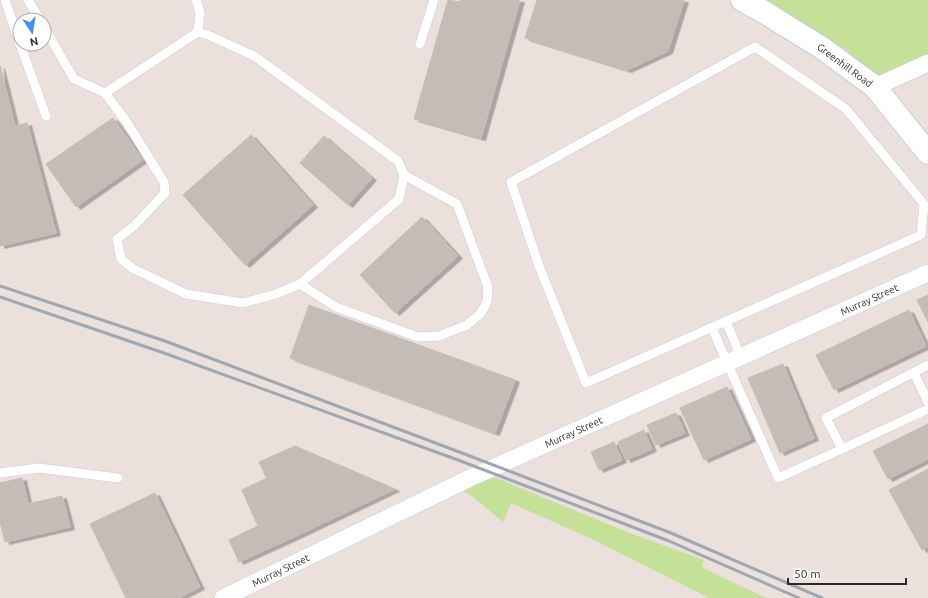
<svg xmlns="http://www.w3.org/2000/svg" width="928" height="598" viewBox="0 0 928 598" font-family="Ubuntu,sans-serif">
  <defs>
    <filter id="shadow"><feDropShadow dx="4.5" dy="2.5" stdDeviation="0" flood-color="#0004"/></filter>
  </defs>
  <rect width="100%" height="100%" fill="#ebe0db"/>
  <!-- green -->
  <g fill="#c5e198">
    <path d="M 760,0 L 928,0 L 928,57 L 876,80 L 847,50 L 802,26 Z"/>
    <path d="M 494,477 L 627,532 L 704,560 L 702,566 L 705,569 L 766,598 L 709,598 L 594,540 L 511,503 L 503,522 L 473,497 L 463,491 L 467,487 Z"/>
  </g>
  <!-- building -->
  <g fill="#c4bcb7" stroke="#c7bcb5" filter="url(#shadow)">
    <path d="M 448,0 L 460,2 L 461,0 L 520,0 L 481,138 L 414,119 Z"/>
    <path d="M 537,0 L 684,0 L 668,51 L 627,70 L 525,38 Z"/>
    <path d="M 0,66 L 15,126 L 27,123 L 56,233 L 0,246 Z"/>
    <path d="M 113,118 L 143,160 L 76,207 L 46,164 Z"/>
    <path d="M 251,135 L 313,205 L 245,265 L 183,195 Z"/>
    <path d="M 324,136 L 372,178 L 348,205 L 300,163 Z"/>
    <path d="M 422,217 L 458,256 L 395,313 L 360,275 Z"/>
    <path d="M 928,295 L 928,322 L 917,300 Z"/>
    <path d="M 309,305 L 515,380 L 495,433 L 290,358 Z"/>
    <path d="M 909,310 L 926,346 L 834,390 L 816,355 Z"/>
    <path d="M 783,364 L 814,438 L 780,453 L 748,378 Z"/>
    <path d="M 727,387 L 751,439 L 704,460 L 680,408 Z"/>
    <path d="M 676,413 L 685,433 L 656,445 L 647,425 Z"/>
    <path d="M 928,424 L 928,459 L 888,479 L 873,451 Z"/>
    <path d="M 644,430 L 652,449 L 626,460 L 618,442 Z"/>
    <path d="M 614,442 L 622,460 L 599,470 L 591,452 Z"/>
    <path d="M 295,446 L 395,489 L 294,537 L 259,462 Z"/>
    <path d="M 928,469 L 928,547 L 922,550 L 889,490 Z"/>
    <path d="M 22,478 L 28,504 L 62,496 L 70,527 L 5,542 L 0,522 L 0,483 Z"/>
    <path d="M 267,478 L 294,537 L 239,562 L 229,540 L 258,526 L 242,490 Z"/>
    <path d="M 155,493 L 200,587 L 178,598 L 126,598 L 90,524 Z"/>
  </g>
  <g fill="none" stroke-linecap="round" stroke-linejoin="round">
    <defs>
      <g id="service">
        <path d="M 5,0 L 20,44"/>
        <path d="M 28,0 L 40,20"/>
        <path d="M 196,0 L 200,13 L 198,32"/>
        <path d="M 44,27 L 74,79 L 105,93 L 198,32 L 208,35 L 254,56 L 398,161 L 404,175 L 399,199 L 300,284 L 276,294 L 243,303 L 186,294 L 132,268 L 121,259 L 117,239 L 134,226 L 165,193 L 164,182 L 126,121 L 105,93"/>
        <path d="M 20,44 L 46,116"/>
        <path d="M 420,44 L 434,0"/>
        <path d="M 755,47 L 846,109 L 924,204 L 921,235 L 586,383 L 539,266 L 511,182 Z"/>
        <path d="M 300,284 L 336,307 L 418,337 L 439,336 L 467,325 L 481,313 L 487,302 L 488,287 L 457,204 L 404,175"/>
        <path d="M 726,321 L 741,357"/>
        <path d="M 712,328 L 778,478 L 842,449"/>
        <path d="M 928,365 L 826,418 L 842,449 L 928,409"/>
        <path d="M 914,373 L 928,402"/>
        <path d="M 0,473 L 39,468 L 118,478"/>
      </g>
      <g id="minor">
        <path d="M 875,87 L 928,63"/>
        <path id="s1" d="M 223,598 L 470,478 L 928,273"/>
      </g>
      <g id="tertiary">
        <path id="s2" d="M 742,0 L 764,12 L 822,48 L 875,87 L 928,153"/>
      </g>
    </defs>
    <!-- service casing -->
    <use href="#service" stroke="#c7ced7" stroke-width="10"/>
    <!-- minor casing -->
    <use href="#minor" stroke="#c7ced7" stroke-width="18"/>
    <!-- tertiary casing -->
    <use href="#tertiary" stroke="#c7ced7" stroke-width="24"/>
    <!-- service -->
    <use href="#service" stroke="#fff" stroke-width="9"/>
    <!-- minor -->
    <use href="#minor" stroke="#fff" stroke-width="17"/>
    <!-- tertiary -->
    <use href="#tertiary" stroke="#fff" stroke-width="22"/>
    <!-- rail -->
    <g stroke="#9ea7b3" stroke-width="3">
      <path d="M 0,286 L 165,341 L 462,453 L 671,533 L 822,598"/>
      <path d="M 0,297 L 164,353 L 458,460 L 669,541 L 799,598"/>
    </g>
  </g>
  <g text-anchor="middle" stroke-width="3.5" stroke-linejoin="round" paint-order="stroke">
    <!-- street labels -->
    <g font-size="10" fill="#292929" stroke="#fff">
      <text dy="4" stroke="none"><textPath href="#s2" startOffset="122">Greenhill Road</textPath></text>
      <text dy="4" stroke="none"><textPath href="#s1" startOffset="712">Murray Street</textPath></text>
      <text dy="4" stroke="none"><textPath href="#s1" startOffset="388">Murray Street</textPath></text>
      <text dy="4" stroke="none"><textPath href="#s1" startOffset="64">Murray Street</textPath></text>
    </g>
  </g>
  <!-- north arrow -->
  <g transform="translate(32 32) rotate(168)"><circle r="19" fill="#ffffff" stroke="#a9a9a9"/>
  <path d="M0-3L7 15L0 10L-7 15Z" fill="#3e92f6"/>
  <text y="-6" font-size="11" font-weight="bold" text-anchor="middle" fill="#292929">N</text>
  </g>
  <!-- scale -->
  <path d="M788 578v6h118v-6" fill="none" stroke="#292929" stroke-width="2"/>
  <text x="794" y="578" font-size="12" fill="#292929" stroke="#ffffff" stroke-width="3" paint-order="stroke">50 m</text>
</svg>
